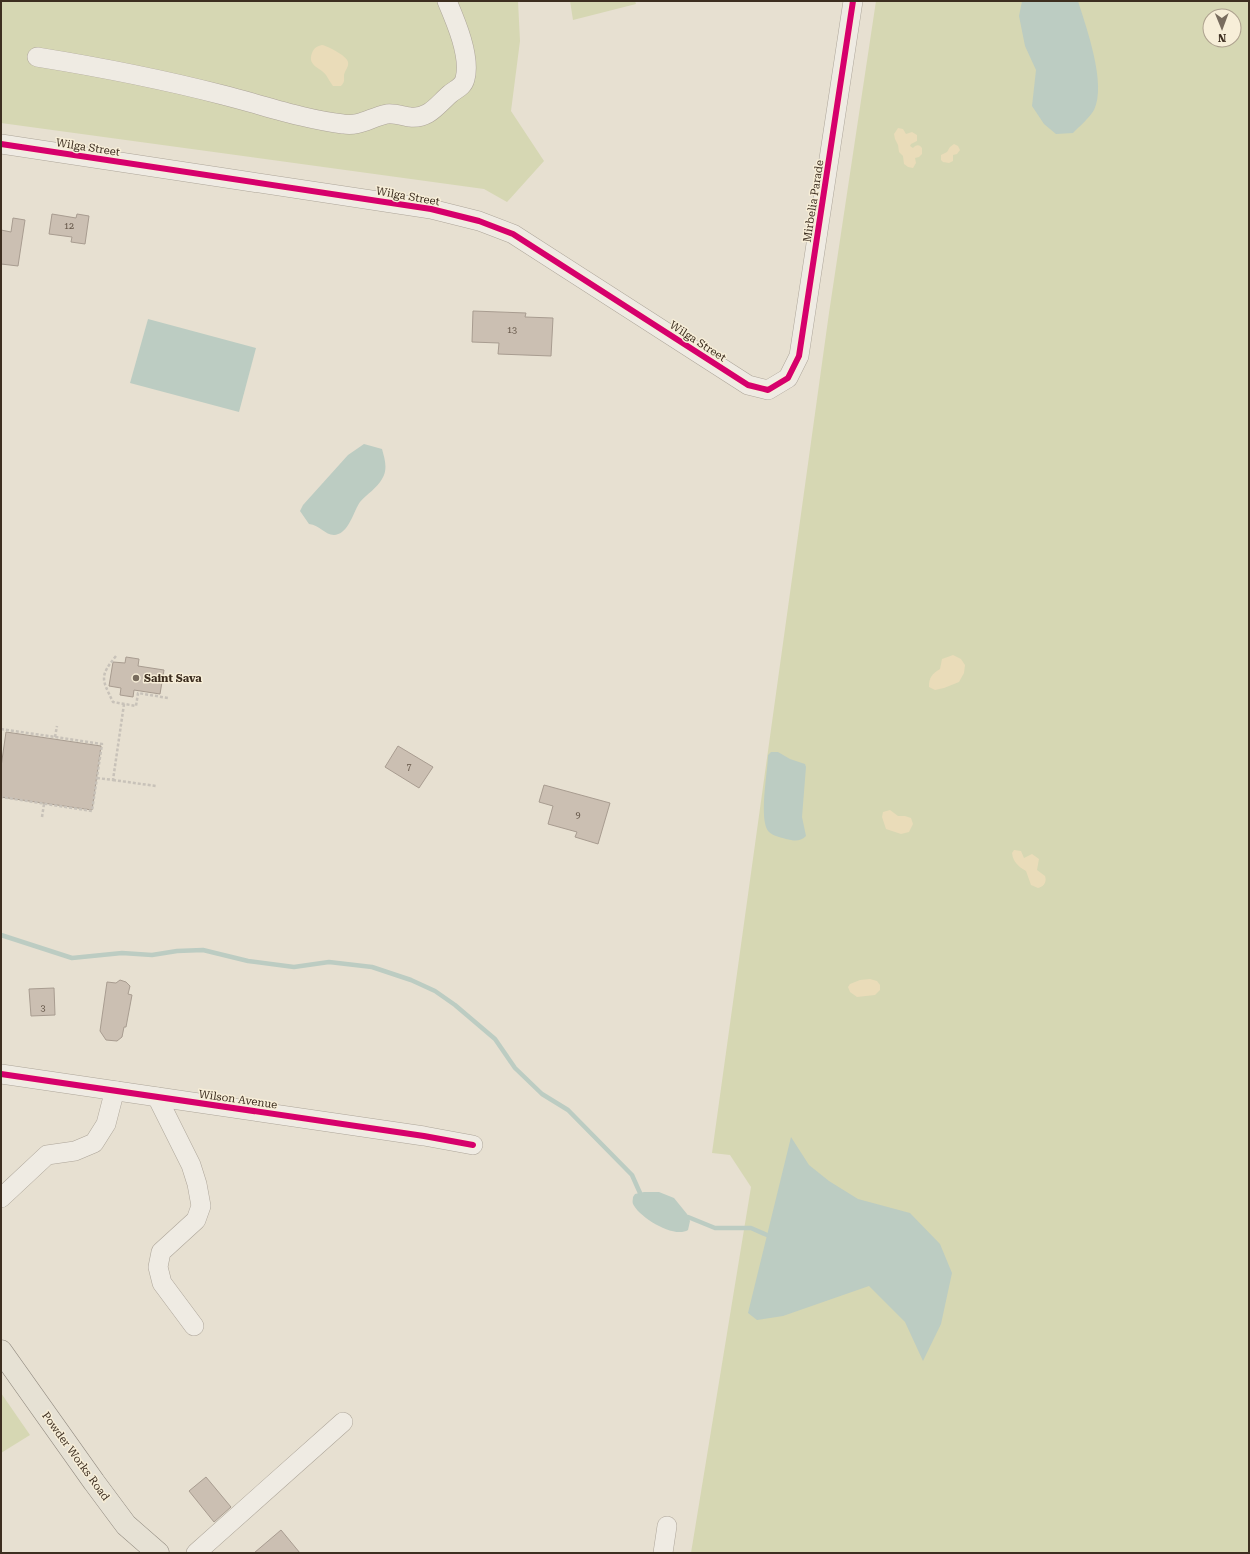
<svg xmlns="http://www.w3.org/2000/svg" width="1250" height="1554" viewBox="0 0 1250 1554" font-family="'Roboto Serif',serif">
  <rect width="100%" height="100%" fill="#e7e0d1"/>
  <!-- green -->
  <g fill="#d6d7b3" fill-rule="evenodd">
    <path d="M 1,1 L 518,1 L 520,41 L 511,111 L 544,161 L 507,202 L 484,189 L 1,123 Z"/>
    <path d="M 570,1 L 635,1 L 636,4 L 573,20 Z"/>
    <path d="M 876,1 L 1249,1 L 1249,1553 L 691,1553 L 751,1187 L 730,1155 L 712,1153 L 829,313 ZM 1210,16 L 1234,16 L 1234,40 L 1210,40 Z"/>
    <path d="M 1,1393 L 30,1435 L 1,1453 Z"/>
  </g>
  <!-- sand -->
  <g fill="#eadcb9">
    <path d="M 322,45 C 328,46 347,56 348,62 C 349,67 345,70 344,75 C 344,80 345,82 341,86 L 333,86 C 330,82 328,78 326,75 C 320,67 307,66 312,53 C 314,48 317,46 322,45 Z"/>
    <path d="M 898,128 L 903,129 L 906,134 L 912,132 L 917,135 L 917,141 L 911,144 L 910,146 L 913,148 C 916,145 919,144 922,148 L 922,154 L 919,157 L 915,158 L 916,163 L 913,168 L 908,167 L 904,164 L 903,156 L 899,152 L 898,145 L 895,139 L 894,134 Z"/>
    <path d="M 954,144 L 958,146 L 960,150 L 957,154 L 953,155 L 953,161 L 949,163 L 943,162 L 941,160 L 941,155 L 947,152 L 950,147 Z"/>
    <path d="M 953,655 L 961,659 L 965,665 L 964,673 L 959,682 L 944,688 L 935,690 L 929,687 C 929,677 932,674 940,669 L 942,659 Z"/>
    <path d="M 890,810 L 898,816 L 905,816 L 911,818 L 913,824 L 909,832 L 901,834 L 886,829 L 882,817 L 883,812 Z"/>
    <path d="M 1014,850 L 1021,851 L 1024,858 L 1032,854 L 1039,859 L 1037,870 L 1045,876 C 1047,882 1044,887 1038,888 L 1031,885 L 1026,871 C 1019,867 1013,862 1012,853 Z"/>
    <path d="M 870,979 L 877,981 L 880,985 L 880,990 L 875,995 L 857,997 L 850,992 L 848,987 L 850,984 L 860,980 Z"/>
  </g>
  <!-- water -->
  <g fill="#bcccc2">
    <path d="M 1022,1 L 1078,1 C 1086,27 1107,84 1094,110 C 1090,117 1079,127 1073,133 L 1056,134 L 1044,124 L 1032,106 L 1036,70 L 1025,46 L 1019,16 Z"/>
    <path d="M 148,319 L 256,348 L 239,412 L 130,383 Z"/>
    <path d="M 364,444 L 382,449 C 385,460 388,469 382,479 C 377,488 367,494 360,502 C 353,512 349,534 334,535 C 325,535 320,525 309,524 L 300,511 L 303,505 L 348,455 Z"/>
    <path d="M 771,752 L 778,752 L 790,759 L 805,764 L 806,767 L 802,817 L 806,836 C 800,842 794,841 786,839 C 780,837 773,836 769,832 C 758,821 768,771 768,755 Z"/>
    <path d="M 791,1137 L 809,1165 L 829,1181 L 858,1199 L 910,1213 L 940,1244 L 952,1273 L 941,1324 L 923,1361 L 905,1322 L 869,1286 L 783,1316 L 757,1320 L 748,1313 Z"/>
    <path d="M 644,1192 L 659,1192 L 674,1198 L 687,1214 L 690,1221 L 688,1230 C 674,1239 639,1217 633,1204 C 632,1202 633,1199 633,1197 L 635,1194 Z"/>
  </g>
  <g fill="none" stroke-linecap="round" stroke-linejoin="round">
    <!-- stream -->
    <g stroke="#bcccc2" stroke-width="4.5">
      <path d="M 1,935 L 72,958 L 122,953 L 152,955 L 177,951 L 203,950 L 248,961 L 294,967 L 329,962 L 372,967 L 411,980 L 435,991 L 455,1005 L 495,1039 L 515,1068 L 542,1094 L 568,1110 L 632,1175 L 640,1193"/>
      <path d="M 688,1217 L 715,1228 L 751,1228 L 767,1235"/>
    </g>
  </g>
  <!-- building -->
  <g fill="#cbbfb2" stroke="#a89c90">
    <path d="M 52,214 L 76,218 L 77,214 L 89,216 L 85,244 L 71,242 L 72,237 L 49,234 Z"/>
    <path d="M 13,218 L 25,220 L 18,266 L 1,264 L 1,230 L 11,232 Z"/>
    <path d="M 473,311 L 526,313 L 525,317 L 553,318 L 551,356 L 498,354 L 499,343 L 472,342 Z"/>
    <path d="M 126,657 L 139,659 L 138,666 L 164,670 L 160,694 L 134,690 L 133,697 L 120,695 L 121,688 L 109,686 L 113,662 L 125,663 Z"/>
    <path d="M 6,732 L 101,746 L 92,810 L 1,797 L 1,767 Z"/>
    <path d="M 398,746 L 433,767 L 419,788 L 385,767 Z"/>
    <path d="M 544,785 L 610,803 L 598,844 L 575,837 L 577,832 L 548,824 L 553,806 L 539,802 Z"/>
    <path d="M 120,980 L 126,982 L 130,986 L 128,994 L 132,995 L 126,1027 L 124,1027 L 122,1037 L 117,1041 L 106,1040 L 100,1031 L 107,982 L 116,983 Z"/>
    <path d="M 54,988 L 55,1015 L 31,1016 L 29,989 Z"/>
    <path d="M 206,1477 L 231,1507 L 214,1522 L 189,1491 Z"/>
    <path d="M 281,1530 L 300,1553 L 254,1553 Z"/>
  </g>
  <g fill="none" stroke-linecap="round" stroke-linejoin="round">
    <defs>
      <g id="minor">
        <path d="M 37,57 C 99,67 161,79 223,95 C 263,105 302,119 343,124 C 360,127 371,117 387,114 C 394,113 403,116 410,117 C 429,119 437,105 450,94 C 456,89 463,87 465,79 C 471,57 456,22 447,1"/>
        <path d="M 1,144 L 431,209 L 479,221 L 513,234 L 748,385 L 768,390 L 788,378 L 799,356 L 853,1"/>
        <path d="M 1,1074 L 424,1136 L 473,1145"/>
        <path d="M 157,1097 L 191,1165 L 197,1184 L 201,1206 L 196,1220 L 161,1252 L 158,1267 L 162,1283 L 194,1326"/>
        <path d="M 1,1198 L 47,1155 L 75,1151 L 94,1143 L 106,1124 L 113,1097 L 117,1091"/>
        <path d="M 196,1553 L 343,1422"/>
        <path d="M 663,1553 L 667,1526"/>
      </g>
      <path id="major" d="M 1,1351 L 94,1482 L 126,1525 L 158,1553"/>
    </defs>
    <!-- minor casing -->
    <use href="#minor" stroke="#ada599" stroke-width="20"/>
    <!-- major casing -->
    <use href="#major" stroke="#928b80" stroke-width="23"/>
    <!-- path -->
    <g stroke="#c8c2b9" stroke-width="2.5" stroke-dasharray="3 2" stroke-linecap="butt">
      <path d="M 116,656 C 99,677 102,679 113,702 L 136,706 L 138,693 L 168,698"/>
      <path d="M 1,729 L 102,744 L 92,811 L 1,797"/>
      <path d="M 55,737 L 57,726"/>
      <path d="M 97,778 L 113,780 L 124,704"/>
      <path d="M 113,780 L 156,786"/>
      <path d="M 42,817 L 44,804"/>
    </g>
    <!-- minor -->
    <use href="#minor" stroke="#efebe3" stroke-width="19"/>
    <!-- major -->
    <use href="#major" stroke="#e6e1d4" stroke-width="22"/>
    <defs>
      <g id="cycleway">
        <path d="M 1,144 L 431,209 L 479,221 L 513,234 L 748,385 L 768,390 L 788,378 L 799,356 L 853,1"/>
        <path d="M 1,1074 L 424,1136 L 473,1145"/>
      </g>
    </defs>
    <!-- cycleway casing -->
    <use href="#cycleway" stroke="#f7eed8" stroke-width="8"/>
    <!-- cycleway -->
    <use href="#cycleway" stroke="#d6006c" stroke-width="6"/>
  </g>
  <!-- markers -->
  <circle fill="#786c5e" stroke="#f7eed8" stroke-width="1.5" cx="136" cy="678" r="4"/>
  <g text-anchor="middle" stroke-width="3" stroke-linejoin="round" paint-order="stroke">
    <!-- number labels -->
    <g font-size="9" fill="#605244">
      <text x="69" y="229">12</text>
      <text x="512" y="333">13</text>
      <text x="409" y="770">7</text>
      <text x="578" y="818">9</text>
      <text x="43" y="1011">3</text>
    </g>
    <!-- street labels -->
    <g font-size="11" fill="#3d2e20" stroke="#f7eed8">
      <text transform="translate(88 147) rotate(9)" y="4">Wilga Street</text>
      <text transform="translate(408 196) rotate(10)" y="4">Wilga Street</text>
      <text transform="translate(813 201) rotate(-81)" y="4">Mirbelia Parade</text>
      <text transform="translate(698 341) rotate(33)" y="4">Wilga Street</text>
      <text transform="translate(238 1099) rotate(8)" y="4">Wilson Avenue</text>
      <text transform="translate(76 1456) rotate(54)" y="4">Powder Works Road</text>
    </g>
    <!-- poi labels -->
    <g font-size="11" font-weight="bold" fill="#3d2e20" stroke="#f7eed8" text-anchor="start">
      <text x="144" y="682">Saint Sava</text>
    </g>
  </g>
  <!-- border -->
  <rect width="1250" height="1554" fill="none" stroke="#3d2e20" stroke-width="4"/>
  <!-- north arrow -->
  <g transform="translate(1222 28) rotate(179)"><circle r="19" fill="#f7eed8" stroke="#ada18e"/>
  <path d="M0-3L7 15L0 10L-7 15Z" fill="#786c5e"/>
  <text y="-6" font-size="11" font-weight="bold" text-anchor="middle" fill="#3d2e20">N</text>
  </g>
</svg>
